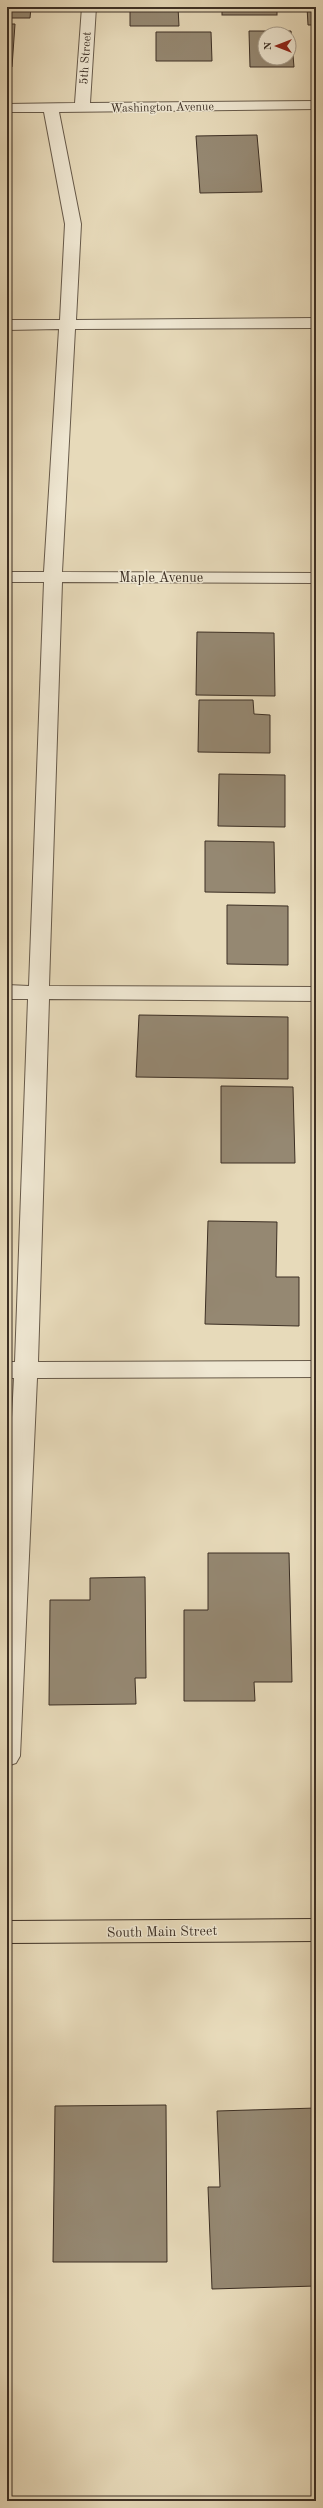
<svg xmlns="http://www.w3.org/2000/svg" width="323" height="2508" viewBox="0 0 323 2508" font-family="'Old Standard TT',serif">
  <rect width="100%" height="100%" fill="#e7daba"/>
  <filter id="stains"><feTurbulence type="fractalNoise" baseFrequency=".005" numOctaves="4"/><feColorMatrix values="0 0 0 0 .2 0 0 0 0 .09 0 0 0 0 .02 0 0 0 .5 -.17"/></filter>
  <radialGradient id="worn" r=".72"><stop offset=".6" stop-color="#630" stop-opacity="0"/><stop offset="1" stop-color="#630" stop-opacity=".3"/></radialGradient>
  <!-- building -->
  <g fill="#958872" stroke="#3c2f24" fill-rule="evenodd">
    <path d="M 7,7 L 31,7 L 30,18 L 7,18 Z"/>
    <path d="M 130,7 L 178,7 L 179,26 L 130,26 Z"/>
    <rect x="222" y="7" width="55" height="8"/>
    <path d="M 307,7 L 316,7 L 316,25 L 308,25 Z"/>
    <path d="M 7,24 L 15,24 L 12,67 L 7,67 Z"/>
    <path d="M 249,31 L 291,31 L 294,67 L 250,67 ZM 265,34 L 289,34 L 289,58 L 265,58 Z"/>
    <path d="M 156,32 L 211,32 L 212,61 L 156,61 Z"/>
    <path d="M 257,135 L 262,192 L 200,193 L 196,136 Z"/>
    <path d="M 197,632 L 274,633 L 275,696 L 196,695 Z"/>
    <path d="M 199,700 L 253,700 L 254,714 L 270,715 L 270,753 L 198,752 Z"/>
    <path d="M 219,774 L 285,775 L 285,827 L 218,826 Z"/>
    <path d="M 205,841 L 274,842 L 275,893 L 205,892 Z"/>
    <path d="M 227,905 L 288,906 L 288,965 L 227,964 Z"/>
    <path d="M 139,1015 L 288,1017 L 288,1079 L 136,1077 Z"/>
    <path d="M 221,1086 L 293,1087 L 295,1163 L 221,1163 Z"/>
    <path d="M 208,1221 L 277,1222 L 276,1277 L 299,1277 L 299,1326 L 205,1324 Z"/>
    <path d="M 208,1553 L 289,1553 L 292,1682 L 254,1682 L 255,1701 L 184,1701 L 184,1610 L 208,1610 Z"/>
    <path d="M 145,1577 L 146,1678 L 135,1678 L 136,1704 L 49,1705 L 50,1600 L 90,1600 L 90,1578 Z"/>
    <path d="M 166,2105 L 167,2262 L 53,2262 L 55,2106 Z"/>
    <path d="M 316,2108 L 316,2286 L 212,2289 L 208,2187 L 220,2187 L 217,2111 Z"/>
  </g>
  <g fill="none" stroke-linecap="round" stroke-linejoin="round">
    <defs>
      <path id="minor" d="M 82,7 L 96,7 L 90,103 L 316,101 L 316,109 L 59,112 L 81,224 L 76,320 L 316,318 L 316,328 L 75,329 L 62,572 L 316,573 L 316,583 L 62,582 L 49,986 L 316,987 L 316,1001 L 49,999 L 38,1362 L 316,1361 L 316,1377 L 37,1378 L 20,1756 L 16,1763 L 7,1766 L 7,1516 L 14,1378 L 7,1378 L 7,1362 L 15,1362 L 28,999 L 7,999 L 7,985 L 29,986 L 44,582 L 7,582 L 7,572 L 44,572 L 59,329 L 7,330 L 7,320 L 60,320 L 65,224 L 44,112 L 7,112 L 7,104 L 75,103 Z"/>
      <path id="major" d="M 316,1919 L 316,1941 L 7,1943 L 7,1921 Z"/>
    </defs>
    <!-- minor casing -->
    <use href="#minor" stroke="#675a4a" stroke-width="2"/>
    <!-- major casing -->
    <use href="#major" stroke="#3c2f24" stroke-width="2"/>
    <!-- minor -->
    <use href="#minor" fill="#efe7d2" fill-rule="evenodd"/>
    <!-- major -->
    <use href="#major" fill="#e7daba" fill-rule="evenodd"/>
  </g>
  <g text-anchor="middle" stroke-width="3" stroke-linejoin="round" paint-order="stroke">
    <!-- far-street labels -->
    <g font-size="12" fill="#3c2f24" stroke="#efe7d2">
      <text transform="translate(85 58) rotate(-86)" y="4">5th Street</text>
      <text transform="translate(162 107) rotate(-1)" y="4">Washington Avenue</text>
    </g>
    <!-- street labels -->
    <g font-size="14" fill="#3c2f24" stroke="#efe7d2">
      <text x="161" y="582">Maple Avenue</text>
      <text transform="translate(162 1931) rotate(-1)" y="5">South Main Street</text>
    </g>
  </g>
  <!-- margin -->
  <rect width="323" height="2508" fill="none" stroke="#e7daba" stroke-width="24"/>
  <rect x="8" y="8" width="307" height="2492" fill="none" stroke="#3c2f24" stroke-width="2"/>
  <rect x="12" y="12" width="299" height="2484" fill="none" stroke="#3c2f24"/>
  <!-- north arrow -->
  <g transform="translate(277 46) rotate(270)"><circle r="19" fill="#efe7d2" stroke="#a79d8c"/>
  <path d="M0-3L7 15L0 10L-7 15Z" fill="#8f2418"/>
  <text y="-6" font-size="11" font-weight="bold" text-anchor="middle" fill="#3c2f24">N</text>
  </g>
  <rect width="100%" height="100%" filter="url(#stains)"/>
  <rect width="100%" height="100%" fill="url(#worn)"/>
</svg>
